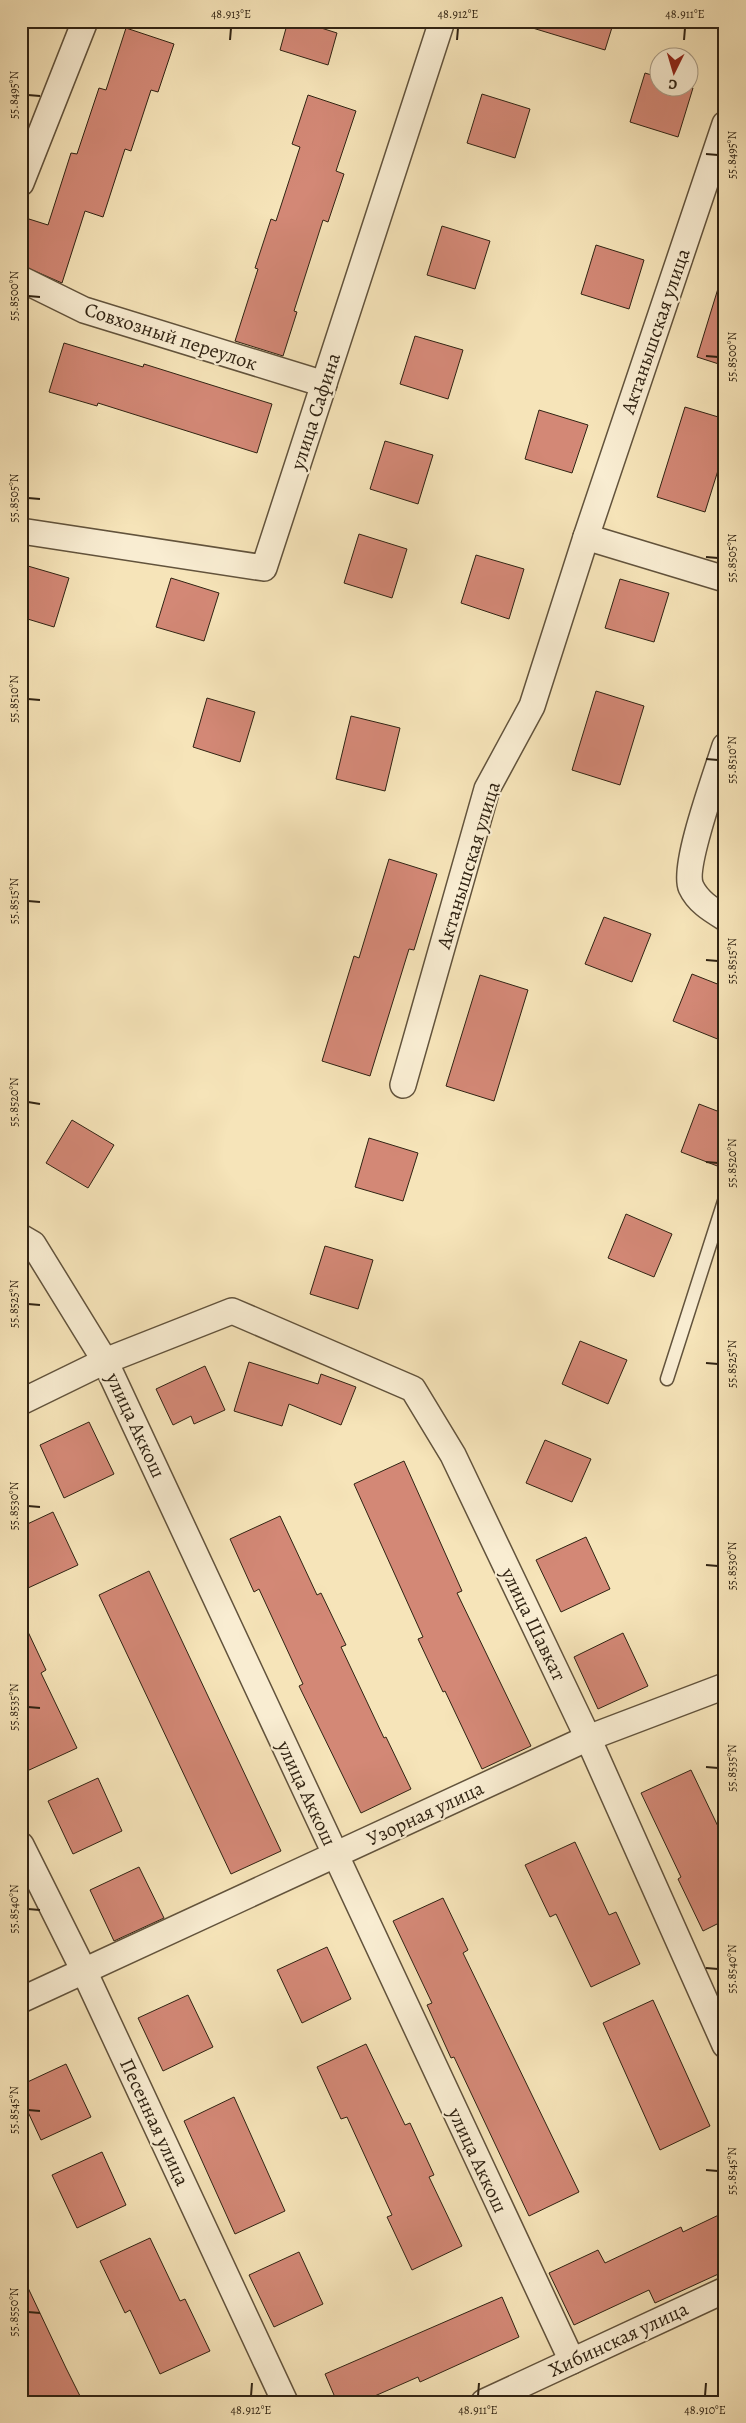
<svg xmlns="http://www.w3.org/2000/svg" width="746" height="2423" viewBox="0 0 746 2423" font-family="Alegreya,serif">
  <rect width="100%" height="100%" fill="#f6e4b9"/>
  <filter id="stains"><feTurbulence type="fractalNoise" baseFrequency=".004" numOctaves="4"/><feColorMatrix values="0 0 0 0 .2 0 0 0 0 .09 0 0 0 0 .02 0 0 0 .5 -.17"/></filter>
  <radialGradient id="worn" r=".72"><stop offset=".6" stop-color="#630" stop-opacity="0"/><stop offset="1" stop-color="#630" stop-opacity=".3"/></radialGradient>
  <!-- building -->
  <g fill="#d38876" stroke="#302313">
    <path d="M 288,21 L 299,21 L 337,33 L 328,65 L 280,50 Z"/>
    <path d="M 527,21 L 614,21 L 605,50 L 526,26 Z"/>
    <path d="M 126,28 L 174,44 L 158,92 L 151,90 L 131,151 L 125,149 L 103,217 L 85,211 L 62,283 L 21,265 L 21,244 L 29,219 L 48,225 L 71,153 L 77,154 L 99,88 L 106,90 Z"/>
    <path d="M 645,73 L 658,77 L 658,88 L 693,88 L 678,137 L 630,122 Z"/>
    <path d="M 482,94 L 530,109 L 515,158 L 467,143 Z"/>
    <path d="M 308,95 L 356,111 L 336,171 L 344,174 L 328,222 L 323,220 L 294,311 L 297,312 L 283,356 L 235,341 L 258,269 L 255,268 L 271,219 L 276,221 L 300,147 L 292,144 Z"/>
    <path d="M 442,226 L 490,241 L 475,289 L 427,275 Z"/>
    <path d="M 596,245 L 644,260 L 629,309 L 581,294 Z"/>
    <path d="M 720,282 L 725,283 L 725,366 L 697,357 Z"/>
    <path d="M 415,336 L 463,350 L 448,399 L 400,384 Z"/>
    <path d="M 64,343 L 143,367 L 144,364 L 272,404 L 257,453 L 98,403 L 97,406 L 49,392 Z"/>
    <path d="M 685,407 L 725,419 L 725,448 L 705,512 L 657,497 Z"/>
    <path d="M 539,410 L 588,425 L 572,473 L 525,459 Z"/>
    <path d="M 385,441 L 433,455 L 418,504 L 370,489 Z"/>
    <path d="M 359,534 L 407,549 L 392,598 L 344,583 Z"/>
    <path d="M 476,555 L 524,569 L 509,619 L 461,603 Z"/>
    <path d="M 21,564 L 69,578 L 54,627 L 21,617 Z"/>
    <path d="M 171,578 L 219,593 L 204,641 L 156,627 Z"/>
    <path d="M 620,579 L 669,593 L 654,642 L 605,628 Z"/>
    <path d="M 596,691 L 644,706 L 620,785 L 572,770 Z"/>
    <path d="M 207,698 L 255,712 L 240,762 L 193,747 Z"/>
    <path d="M 351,716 L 400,728 L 385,791 L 336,779 Z"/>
    <path d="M 389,859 L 437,874 L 414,950 L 409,949 L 370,1076 L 322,1061 L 354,956 L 359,958 Z"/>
    <path d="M 604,917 L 651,934 L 632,982 L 585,964 Z"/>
    <path d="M 692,974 L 725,987 L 725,1028 L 720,1040 L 673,1021 Z"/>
    <path d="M 480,975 L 528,990 L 494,1101 L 446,1086 Z"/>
    <path d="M 699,1104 L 725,1114 L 725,1169 L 681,1152 Z"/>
    <path d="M 72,1120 L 114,1145 L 88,1188 L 46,1163 Z"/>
    <path d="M 369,1138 L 418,1153 L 403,1201 L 355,1187 Z"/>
    <path d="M 626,1214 L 672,1234 L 654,1277 L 608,1258 Z"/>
    <path d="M 325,1246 L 373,1260 L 358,1309 L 310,1294 Z"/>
    <path d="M 580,1341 L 627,1360 L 608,1404 L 562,1384 Z"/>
    <path d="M 249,1362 L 318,1384 L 321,1374 L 356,1387 L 341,1425 L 289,1404 L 282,1426 L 234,1411 Z"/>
    <path d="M 205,1366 L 225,1410 L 194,1424 L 191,1416 L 173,1425 L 156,1389 Z"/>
    <path d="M 89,1422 L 114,1474 L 64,1498 L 40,1445 Z"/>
    <path d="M 545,1440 L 591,1459 L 572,1502 L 526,1483 Z"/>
    <path d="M 404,1461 L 462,1591 L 457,1593 L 531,1746 L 482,1769 L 445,1691 L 443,1692 L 418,1639 L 423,1637 L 354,1484 Z"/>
    <path d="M 53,1512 L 78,1565 L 28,1588 L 21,1573 L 21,1527 Z"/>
    <path d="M 280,1516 L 317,1595 L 321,1593 L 346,1645 L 341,1647 L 384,1738 L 386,1737 L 411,1789 L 361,1813 L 299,1686 L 303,1684 L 259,1589 L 254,1592 L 230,1539 Z"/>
    <path d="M 586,1537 L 610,1589 L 561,1612 L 536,1560 Z"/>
    <path d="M 149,1571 L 281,1851 L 231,1874 L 99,1595 Z"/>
    <path d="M 21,1617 L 46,1670 L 41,1673 L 77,1748 L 27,1771 L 21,1759 Z"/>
    <path d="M 623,1633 L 648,1686 L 598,1709 L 574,1657 Z"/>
    <path d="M 691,1770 L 725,1841 L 725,1920 L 703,1931 L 678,1879 L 681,1877 L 641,1793 Z"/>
    <path d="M 98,1778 L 122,1831 L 73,1854 L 48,1801 Z"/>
    <path d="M 575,1842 L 609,1915 L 616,1912 L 640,1964 L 591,1987 L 556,1914 L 550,1917 L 525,1865 Z"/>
    <path d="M 139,1867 L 164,1918 L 114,1941 L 90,1890 Z"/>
    <path d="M 443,1898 L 468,1950 L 463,1953 L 579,2192 L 529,2216 L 454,2057 L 451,2058 L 427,2005 L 432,2003 L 393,1921 Z"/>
    <path d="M 327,1947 L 351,1999 L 302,2023 L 277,1970 Z"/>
    <path d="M 188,1995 L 213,2047 L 163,2071 L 138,2018 Z"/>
    <path d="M 653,2000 L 710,2126 L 660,2150 L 603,2023 Z"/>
    <path d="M 366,2044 L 405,2125 L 410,2123 L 434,2175 L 429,2177 L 462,2246 L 412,2270 L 387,2217 L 392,2215 L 347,2117 L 341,2119 L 317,2067 Z"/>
    <path d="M 66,2064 L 91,2117 L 41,2140 L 21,2097 L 21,2085 Z"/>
    <path d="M 234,2097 L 285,2211 L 235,2234 L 184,2121 Z"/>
    <path d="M 102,2152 L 126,2205 L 77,2228 L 52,2175 Z"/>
    <path d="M 725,2212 L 725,2271 L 655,2303 L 649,2290 L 574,2325 L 549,2273 L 598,2250 L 605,2263 L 681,2227 L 683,2232 Z"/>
    <path d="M 150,2238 L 180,2301 L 185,2299 L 210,2351 L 160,2374 L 130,2310 L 125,2313 L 100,2261 Z"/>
    <path d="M 299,2252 L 323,2304 L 274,2327 L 249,2275 Z"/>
    <path d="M 21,2273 L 66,2368 L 83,2402 L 21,2402 Z"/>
    <path d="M 502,2297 L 519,2337 L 420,2382 L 418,2377 L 361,2402 L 337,2402 L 325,2374 Z"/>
  </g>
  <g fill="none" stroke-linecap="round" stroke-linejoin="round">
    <defs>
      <path id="service" d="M 667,1379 L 725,1198"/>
      <g id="minor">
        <path d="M 21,183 L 85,21"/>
        <path d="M 21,279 L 84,310 L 324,384"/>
        <path d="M 21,531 L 264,568 L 442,21"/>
        <path d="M 586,537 L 725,579"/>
        <path d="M 725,746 C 717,772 682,867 691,887 C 698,902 712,910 725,918"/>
        <path d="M 403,1085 L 487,789 L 532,706 L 586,537 L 725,124"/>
        <path d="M 21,1237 L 33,1244 L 105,1361 L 572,2361"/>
        <path d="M 21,1402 L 105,1361 L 232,1311 L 413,1389 L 453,1455 L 588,1738 L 725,2045"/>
        <path d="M 21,1845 L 84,1971 L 285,2402"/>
        <path d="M 21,2000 L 588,1738 L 725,1686"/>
        <path d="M 484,2402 L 725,2290"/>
      </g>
    </defs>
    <!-- service casing -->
    <use href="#service" stroke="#62533c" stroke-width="15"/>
    <!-- minor casing -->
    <use href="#minor" stroke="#62533c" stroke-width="28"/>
    <!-- service -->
    <use href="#service" stroke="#f9edd2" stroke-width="12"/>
    <!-- minor -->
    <use href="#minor" stroke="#f9edd2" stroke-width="25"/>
  </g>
  <!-- ticks -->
  <path fill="none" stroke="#302313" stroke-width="2" d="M 230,40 L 231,28M 457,40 L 458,28M 684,40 L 685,28M 28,95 L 40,96M 706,154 L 718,155M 28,296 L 40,297M 706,356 L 718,357M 28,498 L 40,499M 706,557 L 718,558M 28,699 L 40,700M 706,759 L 718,760M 28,901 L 40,902M 706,960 L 718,961M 28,1102 L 40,1104M 706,1162 L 718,1163M 28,1304 L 40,1305M 706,1363 L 718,1364M 28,1506 L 40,1507M 706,1565 L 718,1566M 28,1707 L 40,1708M 706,1767 L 718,1768M 28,1909 L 40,1910M 706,1968 L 718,1969M 28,2110 L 40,2111M 706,2170 L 718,2171M 28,2312 L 40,2313M 251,2396 L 252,2383M 478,2396 L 479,2383M 705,2396 L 706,2383"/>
  <g text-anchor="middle" stroke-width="4.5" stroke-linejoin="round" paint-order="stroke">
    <!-- street labels -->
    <g font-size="20" fill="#302313" stroke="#f9edd2">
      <text transform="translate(655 331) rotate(-71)" y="7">Актанышская улица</text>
      <text transform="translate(171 336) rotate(18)" y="7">Совхозный переулок</text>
      <text transform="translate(315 411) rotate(-72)" y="7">улица Сафина</text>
      <text transform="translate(468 865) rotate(-73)" y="7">Актанышская улица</text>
      <text transform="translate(136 1425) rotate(65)" y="7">улица Аккош</text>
      <text transform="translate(534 1624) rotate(64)" y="7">улица Шавкат</text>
      <text transform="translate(307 1793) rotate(65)" y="7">улица Аккош</text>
      <text transform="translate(425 1813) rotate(-25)" y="7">Узорная улица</text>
      <text transform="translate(155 2122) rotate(65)" y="7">Песенная улица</text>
      <text transform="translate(478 2160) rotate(65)" y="7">улица Аккош</text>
      <text transform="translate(618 2339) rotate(-25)" y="7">Хибинская улица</text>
    </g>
  </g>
  <!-- margin -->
  <rect width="746" height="2423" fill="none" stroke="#f6e4b9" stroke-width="55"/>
  <!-- north arrow -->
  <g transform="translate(674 72) rotate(185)"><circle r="24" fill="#f9edd2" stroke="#a99c86"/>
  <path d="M0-4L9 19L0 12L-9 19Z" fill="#8f2418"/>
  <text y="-8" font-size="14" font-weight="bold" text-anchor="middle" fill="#302313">С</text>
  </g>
  <rect x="28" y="28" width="690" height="2368" fill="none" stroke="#302313" stroke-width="2"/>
  <g font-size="12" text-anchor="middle" fill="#302313">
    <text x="231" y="18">48.913°E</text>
    <text x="458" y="18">48.912°E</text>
    <text x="685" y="18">48.911°E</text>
    <text transform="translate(14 95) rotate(-90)" y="4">55.8495°N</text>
    <text transform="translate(732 155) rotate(-90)" y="4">55.8495°N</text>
    <text transform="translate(14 296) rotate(-90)" y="4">55.8500°N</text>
    <text transform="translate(732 357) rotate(-90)" y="4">55.8500°N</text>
    <text transform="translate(14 498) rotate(-90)" y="4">55.8505°N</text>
    <text transform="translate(732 558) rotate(-90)" y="4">55.8505°N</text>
    <text transform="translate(14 699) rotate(-90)" y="4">55.8510°N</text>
    <text transform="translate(732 760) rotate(-90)" y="4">55.8510°N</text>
    <text transform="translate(14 901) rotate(-90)" y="4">55.8515°N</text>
    <text transform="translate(732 961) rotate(-90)" y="4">55.8515°N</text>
    <text transform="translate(14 1102) rotate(-90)" y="4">55.8520°N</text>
    <text transform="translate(732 1163) rotate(-90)" y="4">55.8520°N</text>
    <text transform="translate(14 1304) rotate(-90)" y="4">55.8525°N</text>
    <text transform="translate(732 1364) rotate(-90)" y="4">55.8525°N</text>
    <text transform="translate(14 1506) rotate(-90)" y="4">55.8530°N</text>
    <text transform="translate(732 1566) rotate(-90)" y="4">55.8530°N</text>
    <text transform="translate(14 1707) rotate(-90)" y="4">55.8535°N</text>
    <text transform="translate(732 1768) rotate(-90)" y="4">55.8535°N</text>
    <text transform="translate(14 1909) rotate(-90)" y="4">55.8540°N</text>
    <text transform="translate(732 1969) rotate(-90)" y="4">55.8540°N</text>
    <text transform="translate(14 2110) rotate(-90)" y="4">55.8545°N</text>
    <text transform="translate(732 2171) rotate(-90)" y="4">55.8545°N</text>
    <text transform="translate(14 2312) rotate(-90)" y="4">55.8550°N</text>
    <text x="251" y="2414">48.912°E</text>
    <text x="478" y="2414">48.911°E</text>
    <text x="705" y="2414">48.910°E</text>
  </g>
  <rect width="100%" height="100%" filter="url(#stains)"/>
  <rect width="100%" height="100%" fill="url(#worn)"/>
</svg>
